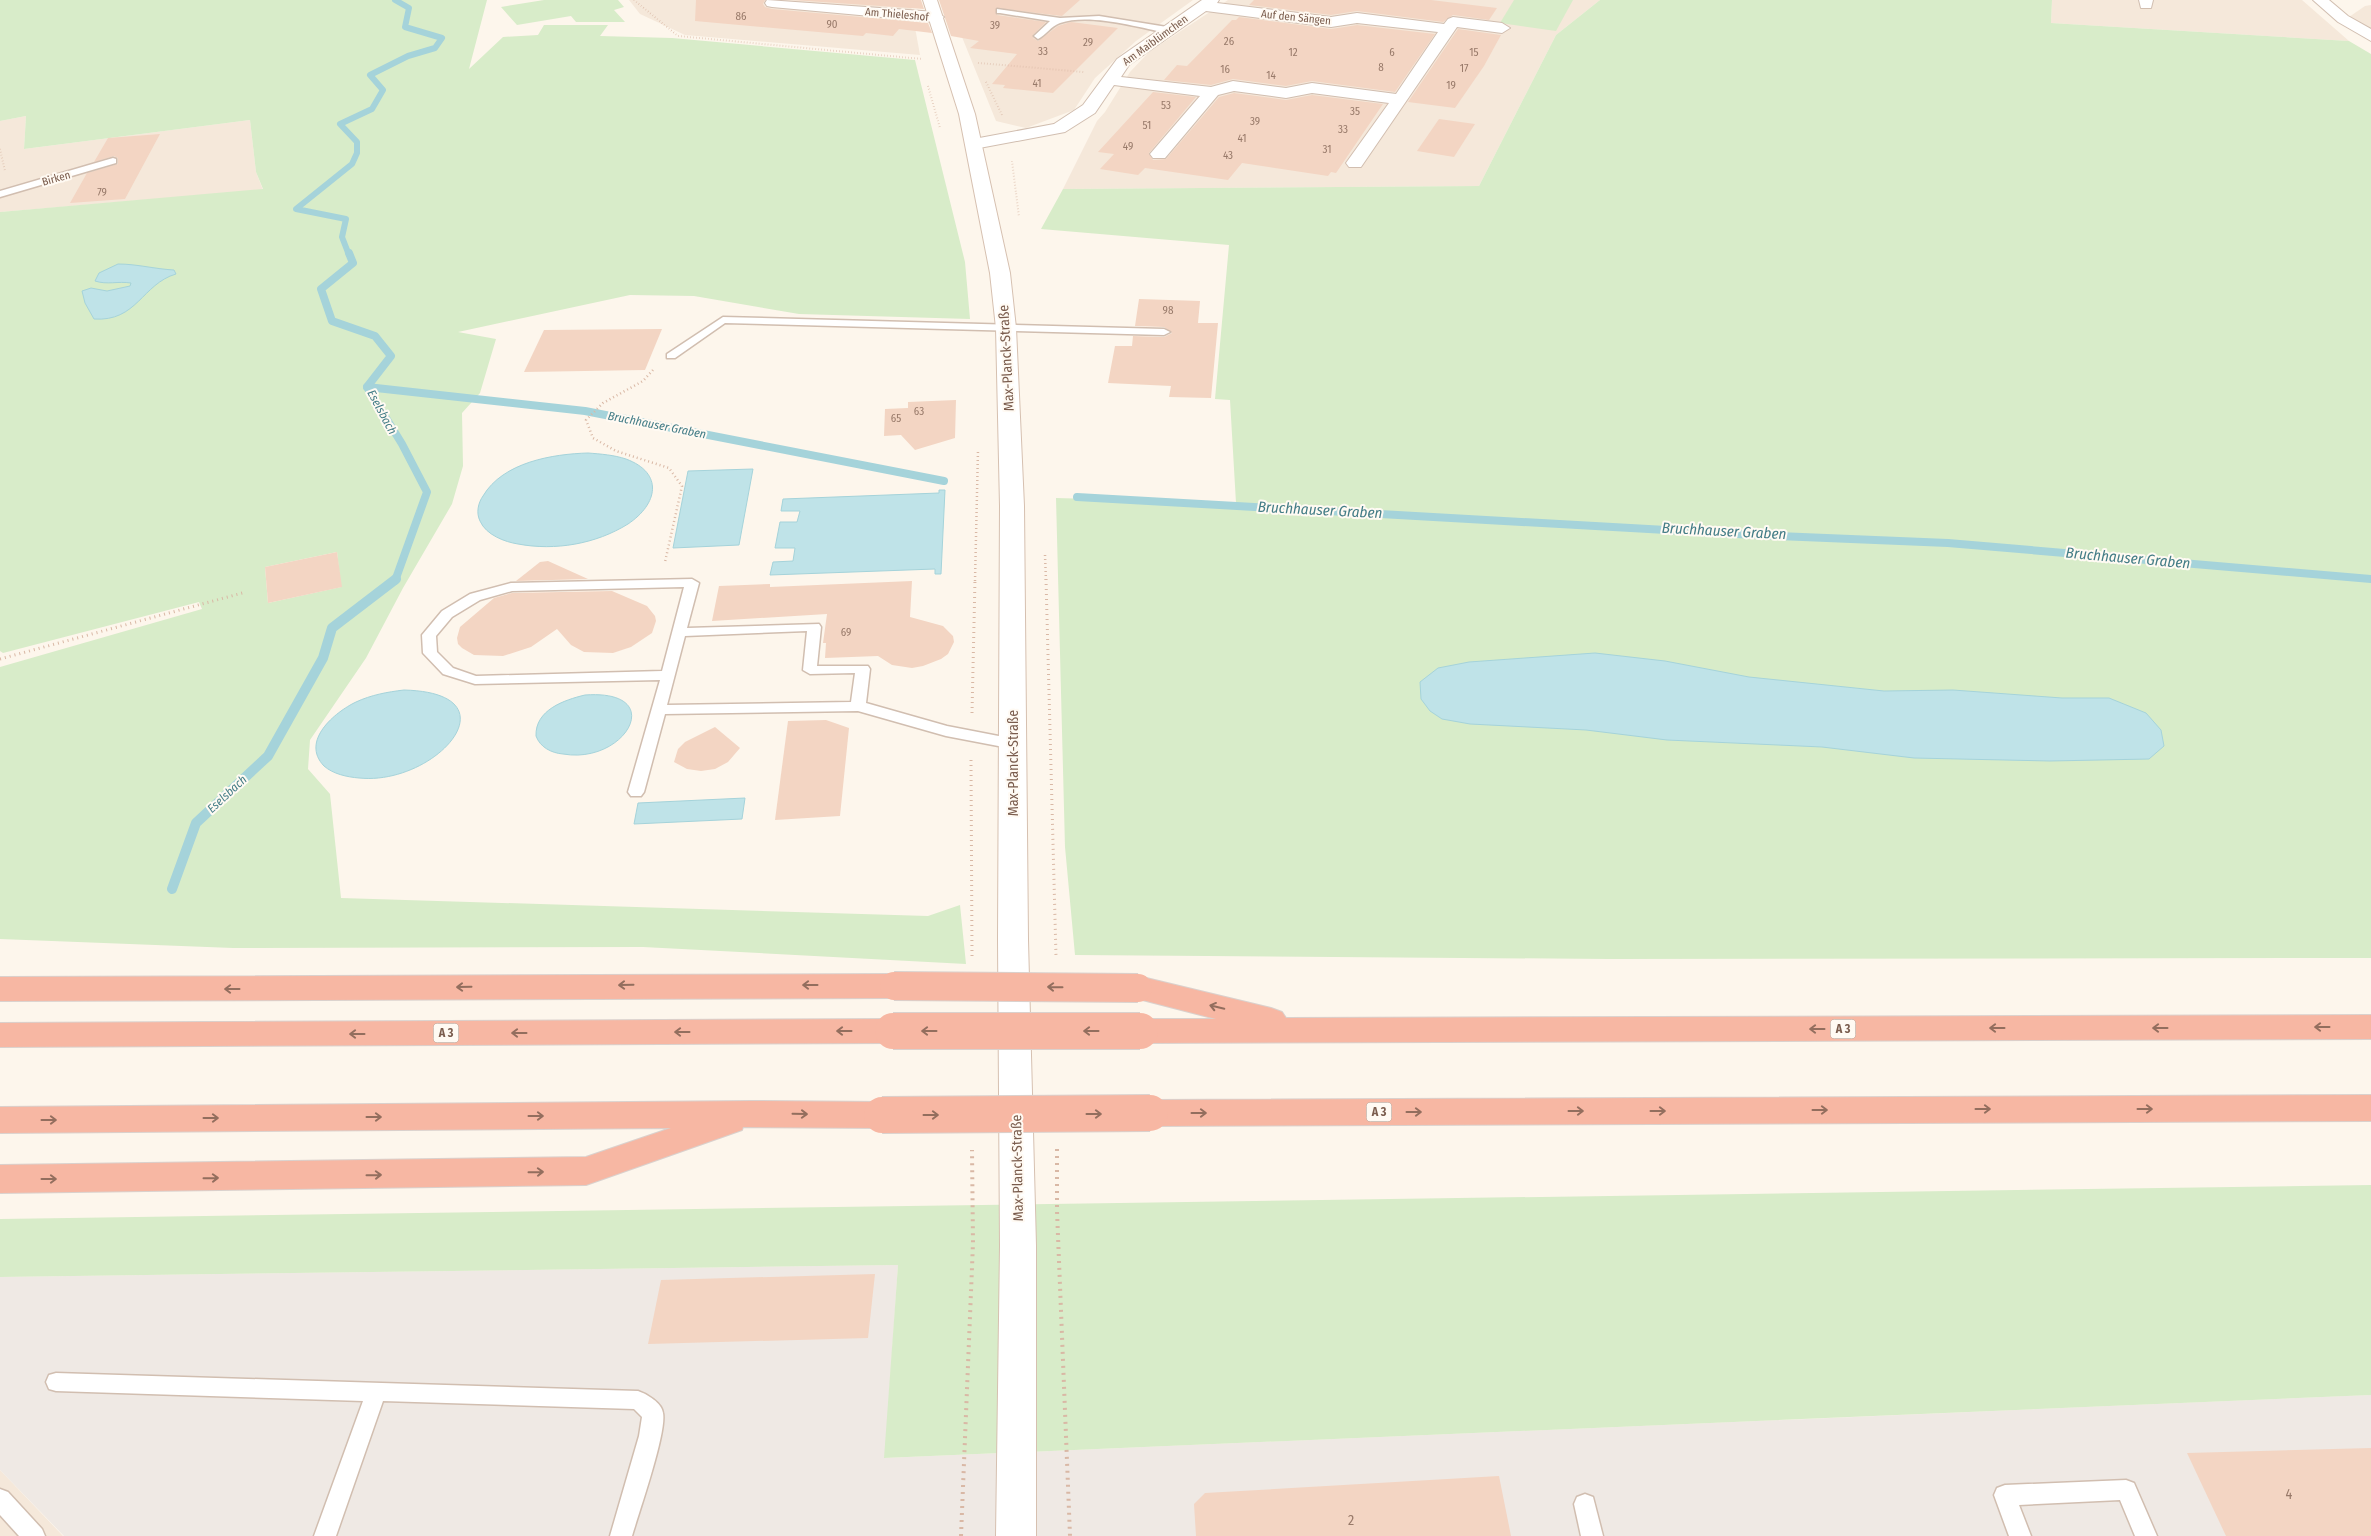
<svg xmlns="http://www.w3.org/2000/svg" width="2371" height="1536" viewBox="0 0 2371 1536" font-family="'Fira Sans Condensed',sans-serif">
  <rect width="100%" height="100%" fill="#fdf6ec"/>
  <!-- residential -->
  <g fill="#f5e8da">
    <path d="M 629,0 L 910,0 L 920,55 L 685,35 L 640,14 Z"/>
    <path d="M 947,0 L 1193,0 L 1136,41 L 1095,78 L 1074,110 L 1026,128 L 996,121 Z"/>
    <path d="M 1228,0 L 1600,0 L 1556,35 L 1479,186 L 1063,189 L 1097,121 L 1105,112 L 1130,72 L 1149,52 Z"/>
    <path d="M 2052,0 L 2302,0 L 2349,41 L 2051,23 Z"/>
    <path d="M 2371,5 L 2371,30 L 2349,17 L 2365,6 Z"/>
    <path d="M 26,116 L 24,149 L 250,120 L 256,172 L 263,190 L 0,212 L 0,121 Z"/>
    <path d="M 0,1470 L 63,1536 L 0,1536 Z"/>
  </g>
  <!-- industrial -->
  <path fill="#efe9e4" d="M 898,1265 L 885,1458 L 2371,1395 L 2371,1536 L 64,1536 L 0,1470 L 0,1277 Z"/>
  <!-- green -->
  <g fill="#d8ecc9" fill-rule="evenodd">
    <path d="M 0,0 L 487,0 L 469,69 L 503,37 L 538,35 L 544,25 L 608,25 L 600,36 L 672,38 L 915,60 L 965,262 L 970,319 L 799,314 L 694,296 L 630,295 L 458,332 L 496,339 L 480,393 L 462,413 L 463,466 L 452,504 L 403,588 L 366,658 L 310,740 L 308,769 L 330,794 L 341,898 L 928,916 L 960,905 L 966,964 L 643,947 L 233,948 L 0,939 L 0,667 L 202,609 L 199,602 L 3,653 L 0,651 L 0,212 L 263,189 L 256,172 L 250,120 L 24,149 L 26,116 L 0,121 ZM 337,552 L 341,587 L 268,603 L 265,567 Z"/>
    <path d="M 544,0 L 618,0 L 624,7 L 614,10 L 625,22 L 576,22 L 571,16 L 517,25 L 501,7 Z"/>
    <path d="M 1514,0 L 1573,0 L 1556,31 L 1500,23 Z"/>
    <path d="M 1600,0 L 2052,0 L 2051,23 L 2349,41 L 2371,54 L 2371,958 L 1609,959 L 1075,955 L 1065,847 L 1056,498 L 1236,503 L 1230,400 L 1215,399 L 1229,245 L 1041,229 L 1063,189 L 1479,186 L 1556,35 Z"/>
    <path d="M 2371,1185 L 2371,1395 L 884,1458 L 898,1265 L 0,1277 L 0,1219 Z"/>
  </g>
  <!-- water -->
  <g fill="#bfe3e8" stroke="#a5d3da">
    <path d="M 118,264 C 137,264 155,269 174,270 L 176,274 C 142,284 137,322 94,319 L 85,303 L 82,291 L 91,288 L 107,291 L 130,286 L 131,283 C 118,281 107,285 95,281 L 99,273 Z"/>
    <path d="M 588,453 C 601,454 614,455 626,459 C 664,473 658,504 628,524 C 596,544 555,551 518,544 C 505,542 486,535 480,521 C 476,513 478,503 483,496 C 503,462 553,454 588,453 Z"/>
    <path d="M 753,469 L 739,545 L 673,548 L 688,471 Z"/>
    <path d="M 939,490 L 945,490 L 941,574 L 935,574 L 935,569 L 770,575 L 773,562 L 793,561 L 795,548 L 775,548 L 780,522 L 797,522 L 800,511 L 781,511 L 783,499 L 939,493 Z"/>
    <path d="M 1595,653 L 1665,661 L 1749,677 L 1884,691 L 1953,690 L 2062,698 L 2109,698 L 2146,713 L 2161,730 L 2164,746 L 2149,759 L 2050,761 L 1914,758 L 1822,747 L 1667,740 L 1586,730 L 1470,724 L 1442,719 L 1430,711 L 1421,699 L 1420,682 L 1438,668 L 1469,662 Z"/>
    <path d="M 404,690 C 518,693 436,786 359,778 C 347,777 333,774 324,766 C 300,741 335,712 356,702 C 371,695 387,692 404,690 Z"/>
    <path d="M 585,695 C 669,689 626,765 563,754 C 551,753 540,747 536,736 C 535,710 564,700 585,695 Z"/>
    <path d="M 745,798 L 742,819 L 634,824 L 638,803 Z"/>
  </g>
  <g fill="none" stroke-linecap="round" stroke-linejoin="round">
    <!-- stream-far2 -->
    <path stroke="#a5d3da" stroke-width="6" d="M 349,255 L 342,237 L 346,219 L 296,209 L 352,164 L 357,153 L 357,142 L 340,124 L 372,109 L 383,90 L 370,75 L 408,56 L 435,48 L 442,38 L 405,27 L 409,8 L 395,0"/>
    <!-- stream-far1 -->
    <g stroke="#a5d3da" stroke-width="8">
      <path d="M 349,253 L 353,263 L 321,289 L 332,321 L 375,336 L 391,356 L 367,387 L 402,444 L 427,492 L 395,581"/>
      <path d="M 367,387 L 585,411 L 944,481"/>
      <path d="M 1077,497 L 1755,535 L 1948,543 L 2371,579"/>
    </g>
    <!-- stream -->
    <path stroke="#a5d3da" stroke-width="10" d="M 172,889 L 196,823 L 268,756 L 323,658 L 332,628 L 396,579"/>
  </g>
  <!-- building -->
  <g fill="#f3d5c3">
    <path d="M 696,0 L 765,0 L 763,4 L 765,7 L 772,9 L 928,23 L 932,33 L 899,29 L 893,36 L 866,33 L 863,36 L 695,21 Z"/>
    <path d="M 793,0 L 921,0 L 924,9 Z"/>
    <path d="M 939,0 L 1080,0 L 1062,16 L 996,8 L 997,15 L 1046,22 L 1033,35 L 1033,38 L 1038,41 L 1058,26 L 1071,22 L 1118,28 L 1053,93 L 1003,88 L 1005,85 L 992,84 L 1017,54 L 970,48 L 979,41 L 951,36 Z"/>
    <path d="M 1254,0 L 1431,0 L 1497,8 L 1489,20 L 1453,15 L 1443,22 L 1357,11 L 1331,15 L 1249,5 Z"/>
    <path d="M 1239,17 L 1331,29 L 1357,25 L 1435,34 L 1395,92 L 1312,81 L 1286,86 L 1233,79 L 1211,85 L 1164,80 L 1177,65 L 1187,66 L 1232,20 L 1236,20 Z"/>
    <path d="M 1458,29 L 1501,35 L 1484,66 L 1455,108 L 1408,102 Z"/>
    <path d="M 1153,92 L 1196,97 L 1149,153 L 1153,160 L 1166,159 L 1219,97 L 1234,93 L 1286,100 L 1312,95 L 1383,104 L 1336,173 L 1331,172 L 1328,176 L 1242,163 L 1228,180 L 1145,168 L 1138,175 L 1100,169 L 1114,154 L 1098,152 Z"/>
    <path d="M 1439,119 L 1475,124 L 1454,157 L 1417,151 Z"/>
    <path d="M 160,134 L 125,199 L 70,203 L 87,173 L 118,164 L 118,158 L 114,156 L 94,162 L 108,138 Z"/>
    <path d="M 1139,299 L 1200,301 L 1198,323 L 1218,323 L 1211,398 L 1169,397 L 1171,386 L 1108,383 L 1115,346 L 1132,346 L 1133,336 L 1164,337 L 1172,333 L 1164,327 L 1135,326 Z"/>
    <path d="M 662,329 L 645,370 L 524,372 L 544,330 Z"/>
    <path d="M 956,400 L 955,438 L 915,450 L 901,435 L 884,436 L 885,409 L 908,408 L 908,402 Z"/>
    <path d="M 337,552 L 342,587 L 268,603 L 265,567 Z"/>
    <path d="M 548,561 L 588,579 L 516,581 L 540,562 Z"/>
    <path d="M 912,581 L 910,617 L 943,626 L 953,636 L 954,642 L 948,654 L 941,659 L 923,666 L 912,668 L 892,665 L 878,656 L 825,658 L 826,643 L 823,643 L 827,614 L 712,621 L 719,586 L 770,584 L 770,587 Z"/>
    <path d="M 612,591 L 647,606 L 655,616 L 656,621 L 652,633 L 631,647 L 613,653 L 584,652 L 571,645 L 557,629 L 531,647 L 503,656 L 474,655 L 462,648 L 458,644 L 457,638 L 460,627 L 494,598 L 512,593 Z"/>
    <path d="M 826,720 L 849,728 L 840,816 L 775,820 L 788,721 Z"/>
    <path d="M 715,727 L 740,748 L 728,762 L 715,769 L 701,771 L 687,769 L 674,762 L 678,749 L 685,742 Z"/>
    <path d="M 875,1274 L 868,1338 L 648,1344 L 661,1280 Z"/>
    <path d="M 2371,1448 L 2371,1536 L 2226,1536 L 2187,1453 Z"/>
    <path d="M 1499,1476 L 1511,1536 L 1196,1536 L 1194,1504 L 1205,1493 Z"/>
  </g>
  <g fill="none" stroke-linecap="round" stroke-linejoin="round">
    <defs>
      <g id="lane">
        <path d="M 997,9 L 1060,18 L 1099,16 L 1167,27 L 1171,30 L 1167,33 C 1137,27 1089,13 1060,23 C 1051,26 1046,35 1038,39 L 1034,36 L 1050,21 L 1000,13 L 997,13 Z"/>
        <path d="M 113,158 L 116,159 L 116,163 L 0,197 L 0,191 Z"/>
        <path d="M 723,317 L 1164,329 L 1170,332 L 1164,335 L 725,323 L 675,358 L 667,358 L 667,354 Z"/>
        <path d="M 692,579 L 699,583 L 687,628 L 819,624 L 821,627 L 817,666 L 868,666 L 870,669 L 866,703 L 947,726 L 1014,739 L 1019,741 L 1021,744 L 1019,747 L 1014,749 L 946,736 L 858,711 L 665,714 L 644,792 L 641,796 L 631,796 L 628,792 L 660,680 L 475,684 L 443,674 L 423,653 L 422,635 L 442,611 L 470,594 L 511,583 ZM 684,587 L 662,671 L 476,676 L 453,668 L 437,652 L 436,636 L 452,617 L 480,600 L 512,591 ZM 807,631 L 803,670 L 810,674 L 855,673 L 851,702 L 667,705 L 685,636 Z"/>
        <path d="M 56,1373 L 638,1391 C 647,1394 662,1403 663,1413 C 667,1432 639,1512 632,1536 L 610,1536 L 639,1436 L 642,1417 L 634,1409 L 383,1401 L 336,1536 L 314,1536 L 363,1401 L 56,1391 L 49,1389 L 46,1382 L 49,1375 Z"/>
        <path d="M 2126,1480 L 2134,1483 L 2157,1536 L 2135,1536 L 2120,1500 L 2019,1505 L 2031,1536 L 2009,1536 L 1994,1495 L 1997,1488 L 2005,1485 Z"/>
        <path d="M 0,1489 L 8,1492 L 42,1529 L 45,1536 L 19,1536 L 0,1515 Z"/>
        <path d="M 1585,1494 L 1593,1497 L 1603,1536 L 1581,1536 L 1574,1504 L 1577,1497 Z"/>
      </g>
      <g id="street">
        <path d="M 767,0 L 936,12 L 944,17 L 936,22 L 772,7 L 767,6 L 765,3 Z"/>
        <path d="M 1202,0 L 1219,0 L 1217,3 L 1331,17 L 1357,13 L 1444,24 L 1448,19 L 1453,17 L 1502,23 L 1510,28 L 1502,33 L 1457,27 L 1361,167 L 1349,167 L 1346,163 L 1389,103 L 1312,93 L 1286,98 L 1234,91 L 1218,95 L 1165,158 L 1153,158 L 1150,154 L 1200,96 L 1114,85 L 1095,113 L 1065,132 L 974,149 L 968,148 L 965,144 L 968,140 L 974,139 L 1054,124 L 1083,105 L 1117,59 ZM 1206,11 L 1331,27 L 1357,23 L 1438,32 L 1396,94 L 1312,83 L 1286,88 L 1233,81 L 1211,87 L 1121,77 L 1129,65 Z"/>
        <path d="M 2139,0 L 2153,0 L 2151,8 L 2141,8 Z"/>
        <path d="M 2313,0 L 2329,0 L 2348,16 L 2371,29 L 2371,41 L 2338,22 Z"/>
      </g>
      <path id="secondary" d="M 923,0 L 937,0 L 975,114 L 1010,273 L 1016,328 L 1024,506 L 1028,940 L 1036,1246 L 1036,1536 L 996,1536 L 1000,1246 L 998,940 L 1000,506 L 996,328 L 990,273 L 959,114 Z"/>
      <g id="highway">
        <path d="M 894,974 L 905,978 L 910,986 L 905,994 L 894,998 L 0,1001 L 0,977 Z"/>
        <path d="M 1138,976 L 1271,1008 L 1282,1012 L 1286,1018 L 2371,1015 L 2371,1039 L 1140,1043 L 1129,1040 L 1124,1031 L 1129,1022 L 1140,1019 L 1216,1019 L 1127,996 L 1122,988 L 1127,980 Z"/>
        <path d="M 893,1019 L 904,1022 L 909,1031 L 904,1040 L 893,1043 L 0,1047 L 0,1023 Z"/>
        <path d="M 2371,1095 L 2371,1121 L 1150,1126 L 1138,1122 L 1133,1113 L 1138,1104 L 1150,1100 Z"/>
        <path d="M 751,1101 L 882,1102 L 894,1106 L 899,1115 L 894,1124 L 882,1128 L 743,1127 L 742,1130 L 586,1185 L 0,1193 L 0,1165 L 586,1157 L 671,1128 L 0,1133 L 0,1107 Z"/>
      </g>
    </defs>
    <!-- lane casing -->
    <use href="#lane" stroke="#d1beb0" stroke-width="3"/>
    <!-- street casing -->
    <use href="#street" stroke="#d1beb0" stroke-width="2"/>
    <!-- secondary casing -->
    <use href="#secondary" stroke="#d6c0b0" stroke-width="2"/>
    <!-- highway casing -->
    <use href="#highway" stroke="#dad1cd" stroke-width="2"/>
    <!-- path-far3 -->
    <g stroke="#d9b8a5" stroke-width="2" stroke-dasharray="0.5 2.5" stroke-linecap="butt">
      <path d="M 634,0 L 678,36 L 922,59"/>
      <path d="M 978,63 L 1084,72"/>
      <path d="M 986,82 L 1002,115"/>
      <path d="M 928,86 L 940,128"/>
      <path d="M 0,149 L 5,171"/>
      <path d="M 1012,161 L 1019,217"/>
    </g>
    <!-- path-far2 -->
    <g stroke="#d9b8a5" stroke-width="2.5" stroke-dasharray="1 3" stroke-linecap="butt">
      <path d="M 653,370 L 643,381 L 603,403 L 586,420 L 593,438 L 616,451 L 669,468 L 682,486 L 665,562"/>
      <path d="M 1045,555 L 1046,581"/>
      <path d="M 975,581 L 978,450"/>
    </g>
    <!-- path-far1 -->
    <g stroke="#d9b8a5" stroke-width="3" stroke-dasharray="1 4" stroke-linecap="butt">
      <path d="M 1046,579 L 1056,956"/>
      <path d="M 0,659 L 246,592"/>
      <path d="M 972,713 L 975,579"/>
      <path d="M 971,760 L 972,956"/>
    </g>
    <!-- path -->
    <g stroke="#d9b8a5" stroke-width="4" stroke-dasharray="2 5" stroke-linecap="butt">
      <path d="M 1057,1149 L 1057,1211 L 1070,1536"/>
      <path d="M 961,1536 L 973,1243 L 972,1150"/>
    </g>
    <!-- lane -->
    <use href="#lane" fill="#fff" fill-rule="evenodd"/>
    <!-- street -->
    <use href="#street" fill="#fff" fill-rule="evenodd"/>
    <!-- secondary -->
    <use href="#secondary" fill="#fff" fill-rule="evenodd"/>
    <!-- highway -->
    <use href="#highway" fill="#f7b7a3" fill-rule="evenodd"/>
    <defs>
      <path id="highway-bridge-far1" d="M 894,986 L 1138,988"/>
      <g id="highway-bridge">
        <path d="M 893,1031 L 1140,1031"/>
        <path d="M 882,1115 L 1150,1113"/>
      </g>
    </defs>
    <!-- highway-bridge-far1 casing -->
    <use href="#highway-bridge-far1" stroke="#dad1cd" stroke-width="30" stroke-linecap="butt"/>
    <!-- highway-bridge casing -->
    <use href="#highway-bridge" stroke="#dad1cd" stroke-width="38" stroke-linecap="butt"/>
    <!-- highway-bridge-far1 -->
    <use href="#highway-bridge-far1" stroke="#f7b7a3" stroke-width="28"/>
    <!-- highway-bridge -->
    <use href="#highway-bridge" stroke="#f7b7a3" stroke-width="36"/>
  </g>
  <!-- one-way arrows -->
  <defs><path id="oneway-shaft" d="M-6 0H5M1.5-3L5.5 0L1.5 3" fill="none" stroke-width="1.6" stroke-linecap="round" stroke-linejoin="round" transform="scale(1.25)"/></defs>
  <g stroke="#936e5e">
    <use href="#oneway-shaft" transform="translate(626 985) rotate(179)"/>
    <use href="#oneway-shaft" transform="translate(810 985) rotate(-180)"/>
    <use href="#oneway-shaft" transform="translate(464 987) rotate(179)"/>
    <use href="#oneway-shaft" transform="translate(1055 987) rotate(-179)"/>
    <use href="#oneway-shaft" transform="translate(232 989) rotate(-180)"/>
    <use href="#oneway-shaft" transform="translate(1217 1007) rotate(-167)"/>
    <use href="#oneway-shaft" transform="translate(2322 1027) rotate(180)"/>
    <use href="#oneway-shaft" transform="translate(1997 1028) rotate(180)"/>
    <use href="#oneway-shaft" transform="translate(2160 1028) rotate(180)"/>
    <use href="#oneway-shaft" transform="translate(1817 1029) rotate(180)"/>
    <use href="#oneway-shaft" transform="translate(844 1031) rotate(180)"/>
    <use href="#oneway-shaft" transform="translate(929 1031) rotate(180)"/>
    <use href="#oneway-shaft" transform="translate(1091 1031) rotate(180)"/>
    <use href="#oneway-shaft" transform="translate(682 1032) rotate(180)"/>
    <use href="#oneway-shaft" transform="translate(519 1033) rotate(180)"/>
    <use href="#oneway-shaft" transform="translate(357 1034) rotate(180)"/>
    <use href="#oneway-shaft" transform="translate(1983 1109)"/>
    <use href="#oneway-shaft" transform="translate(2145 1109)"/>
    <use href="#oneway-shaft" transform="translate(1820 1110)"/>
    <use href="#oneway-shaft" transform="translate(1576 1111)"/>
    <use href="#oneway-shaft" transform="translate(1658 1111)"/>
    <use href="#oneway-shaft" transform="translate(1414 1112)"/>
    <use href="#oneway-shaft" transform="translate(1199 1113)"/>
    <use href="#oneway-shaft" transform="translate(800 1114) rotate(1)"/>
    <use href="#oneway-shaft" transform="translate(1094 1114)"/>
    <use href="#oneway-shaft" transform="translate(931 1115)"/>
    <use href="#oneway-shaft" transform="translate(536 1116)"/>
    <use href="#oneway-shaft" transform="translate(374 1117)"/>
    <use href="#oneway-shaft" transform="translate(211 1118)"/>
    <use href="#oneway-shaft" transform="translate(49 1120)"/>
    <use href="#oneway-shaft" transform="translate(536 1172) rotate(-1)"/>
    <use href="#oneway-shaft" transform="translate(374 1175) rotate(-1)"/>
    <use href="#oneway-shaft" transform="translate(211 1178) rotate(-1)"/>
    <use href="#oneway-shaft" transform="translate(49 1179)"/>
  </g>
  <g text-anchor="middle" stroke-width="4" stroke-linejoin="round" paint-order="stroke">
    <!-- far-street labels -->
    <g font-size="11" fill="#7a5c4d" stroke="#fffaf3">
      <text transform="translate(897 14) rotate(5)" y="4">Am Thieleshof</text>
      <text transform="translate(1296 17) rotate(6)" y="4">Auf den Sängen</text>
      <text transform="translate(1155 40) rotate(-36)" y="4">Am Maiblümchen</text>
      <text transform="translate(56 178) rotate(-16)" y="4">Birken</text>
    </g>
    <!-- number labels -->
    <g font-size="11" fill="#987a6a">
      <text x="741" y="20">86</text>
      <text x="832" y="28">90</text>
      <text x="995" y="29">39</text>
      <text x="1229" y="45">26</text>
      <text x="1088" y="46">29</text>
      <text x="1043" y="55">33</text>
      <text x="1293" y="56">12</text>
      <text x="1392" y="56">6</text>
      <text x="1474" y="56">15</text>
      <text x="1381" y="71">8</text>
      <text x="1464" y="72">17</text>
      <text x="1225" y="73">16</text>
      <text x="1271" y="79">14</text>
      <text x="1037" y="87">41</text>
      <text x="1451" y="89">19</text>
      <text x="1166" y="109">53</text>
      <text x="1355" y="115">35</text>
      <text x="1255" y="125">39</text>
      <text x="1147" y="129">51</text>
      <text x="1343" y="133">33</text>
      <text x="1242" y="142">41</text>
      <text x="1128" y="150">49</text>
      <text x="1327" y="153">31</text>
      <text x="1228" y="159">43</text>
      <text x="102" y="196">79</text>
      <text x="1168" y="314">98</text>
      <text x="919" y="415">63</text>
      <text x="896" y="422">65</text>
      <text x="846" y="636">69</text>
    </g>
    <!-- far-water labels -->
    <g font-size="12" font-style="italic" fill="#437c86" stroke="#fffaf3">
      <text transform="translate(382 412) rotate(62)" y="4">Eselsbach</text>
      <text transform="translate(657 425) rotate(11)" y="4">Bruchhauser Graben</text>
      <text transform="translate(227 794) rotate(-43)" y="4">Eselsbach</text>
    </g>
    <!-- shield labels -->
    <g fill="#fffaf3" stroke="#a28b7f" stroke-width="1">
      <rect x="1830.5" y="1019.5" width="25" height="19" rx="4"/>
      <rect x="433.5" y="1023.5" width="25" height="19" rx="4"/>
      <rect x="1366.5" y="1102.5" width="25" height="19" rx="4"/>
    </g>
    <g font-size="12" font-weight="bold" fill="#7a5c4d">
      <text x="1843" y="1033">A 3</text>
      <text x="446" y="1037">A 3</text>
      <text x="1379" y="1116">A 3</text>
    </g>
    <!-- street labels -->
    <g font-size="14" fill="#7a5c4d" stroke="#fffaf3">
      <text transform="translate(1006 358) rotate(-93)" y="5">Max-Planck-Straße</text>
      <text transform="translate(1013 763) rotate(-90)" y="5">Max-Planck-Straße</text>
      <text transform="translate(1017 1168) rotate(-91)" y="5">Max-Planck-Straße</text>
    </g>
    <!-- near-number labels -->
    <g font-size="14" fill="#987a6a">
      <text x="2289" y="1499">4</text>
      <text x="1351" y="1525">2</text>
    </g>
    <!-- water labels -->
    <g font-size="15" font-style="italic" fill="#437c86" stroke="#fffaf3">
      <text transform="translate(1320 510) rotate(3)" y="5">Bruchhauser Graben</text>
      <text transform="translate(1724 531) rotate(3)" y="5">Bruchhauser Graben</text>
      <text transform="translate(2128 558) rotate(5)" y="5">Bruchhauser Graben</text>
    </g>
  </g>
</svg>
